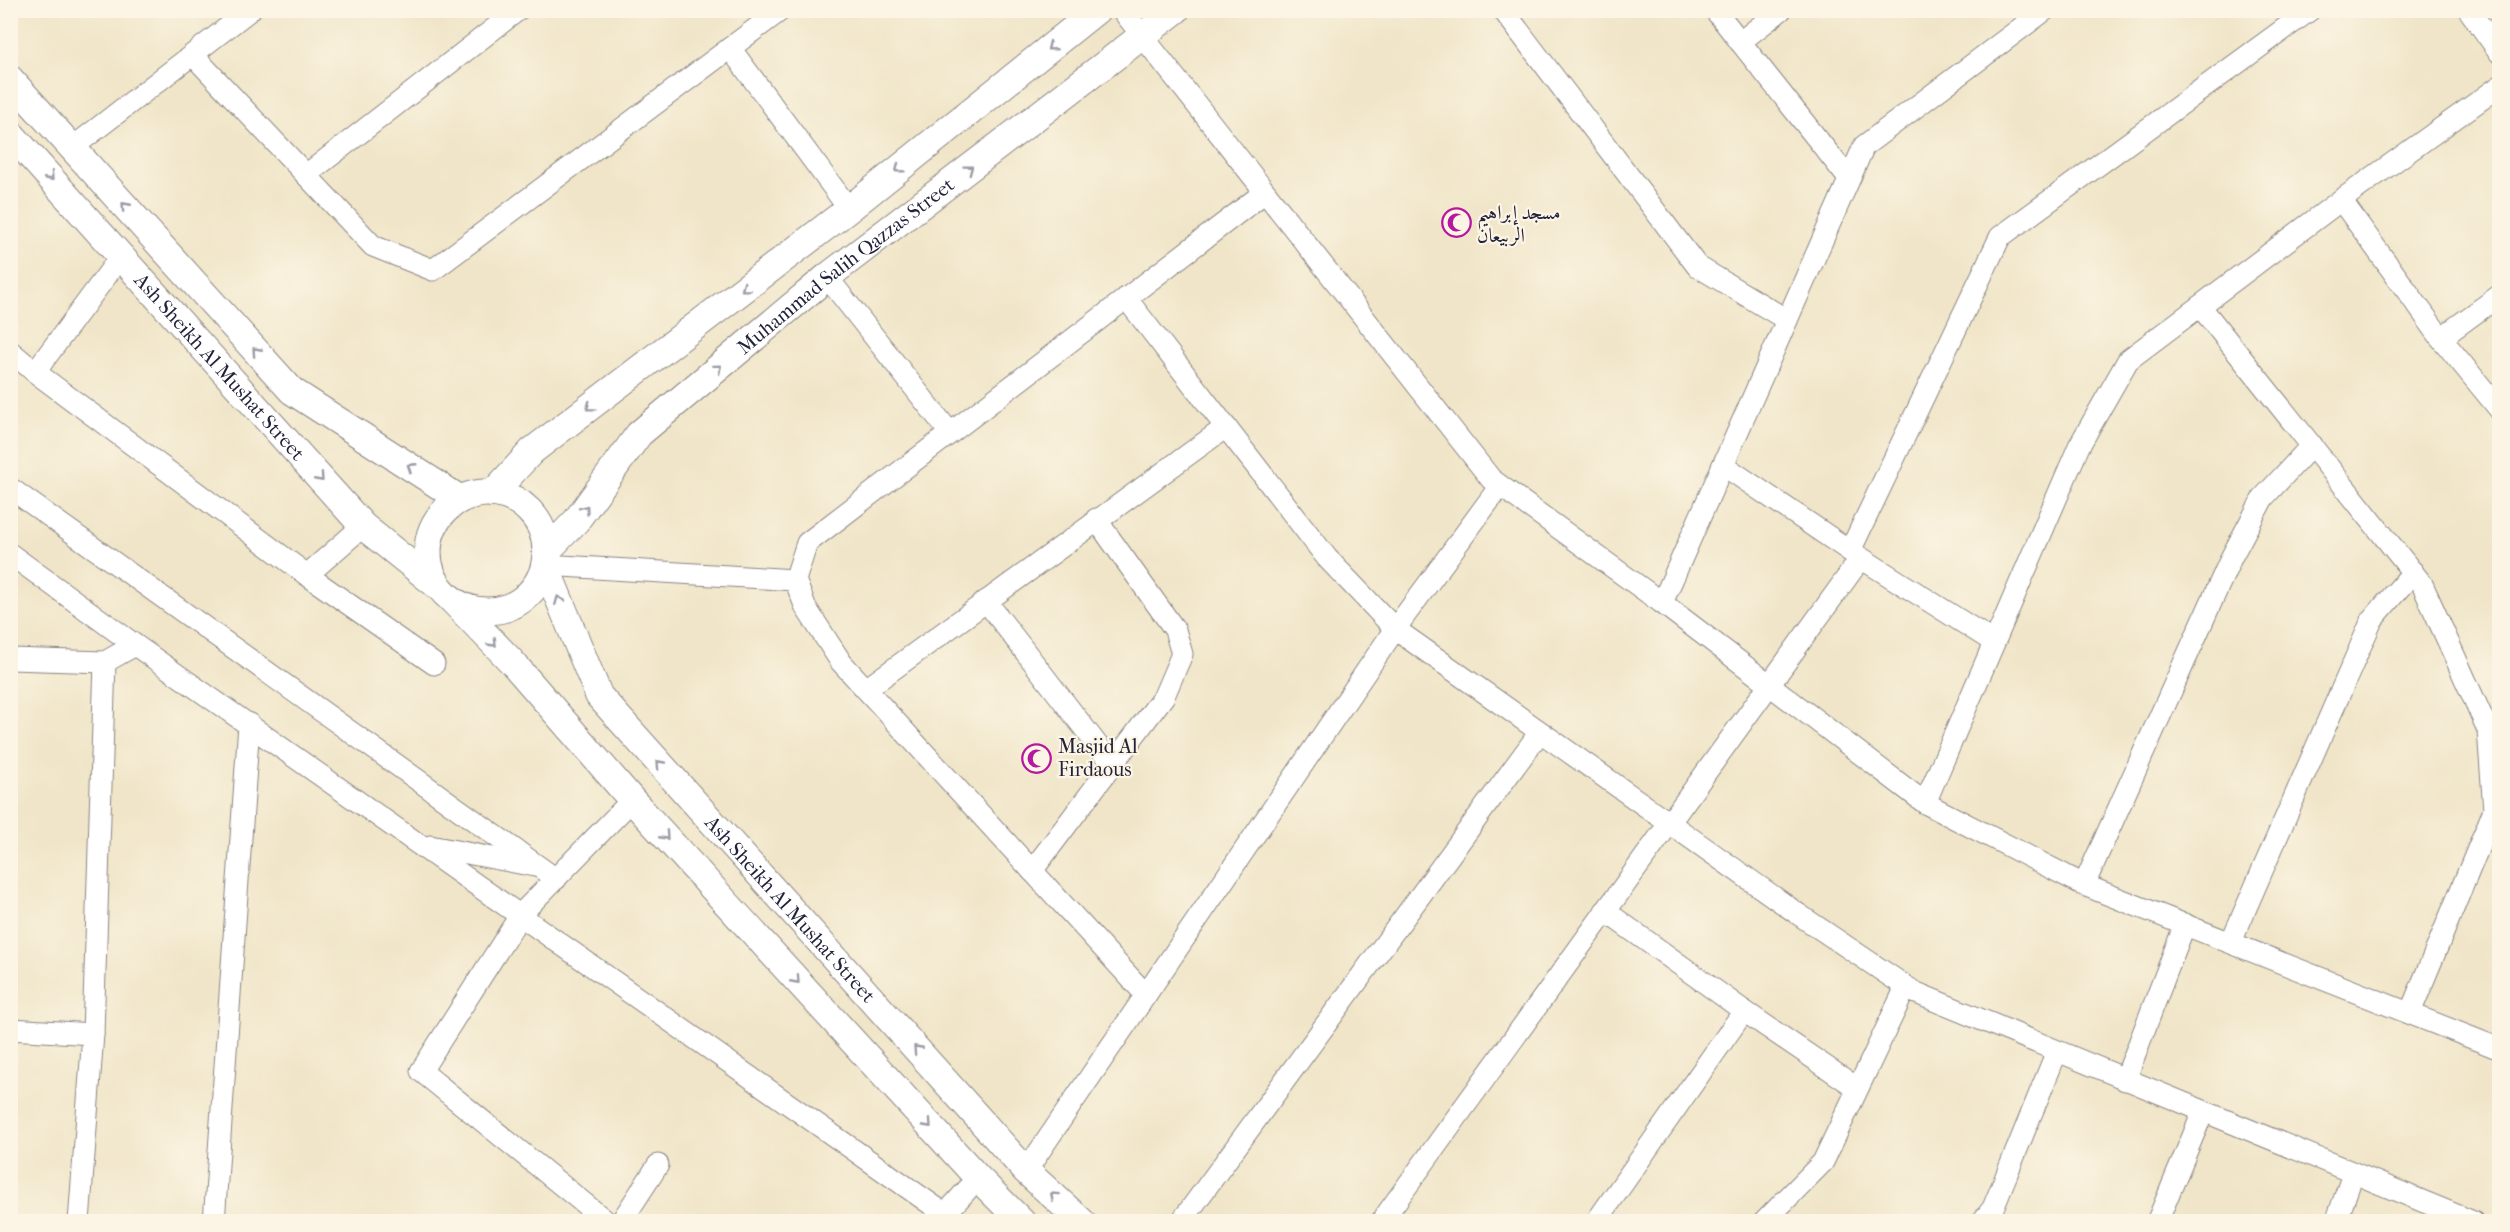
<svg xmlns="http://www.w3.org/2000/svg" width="2510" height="1232" viewBox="0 0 2510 1232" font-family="'IM FELL French Canon',Amiri,serif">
  <rect width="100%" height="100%" fill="#fcf5e5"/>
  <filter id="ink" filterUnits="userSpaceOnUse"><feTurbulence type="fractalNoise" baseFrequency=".0167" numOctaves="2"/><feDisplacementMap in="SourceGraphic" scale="12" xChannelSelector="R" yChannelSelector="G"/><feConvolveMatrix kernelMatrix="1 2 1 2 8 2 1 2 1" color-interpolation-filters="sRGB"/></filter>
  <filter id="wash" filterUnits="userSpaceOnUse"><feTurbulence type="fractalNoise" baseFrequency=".008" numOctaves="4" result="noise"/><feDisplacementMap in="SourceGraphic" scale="24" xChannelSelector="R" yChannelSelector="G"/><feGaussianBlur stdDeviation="1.35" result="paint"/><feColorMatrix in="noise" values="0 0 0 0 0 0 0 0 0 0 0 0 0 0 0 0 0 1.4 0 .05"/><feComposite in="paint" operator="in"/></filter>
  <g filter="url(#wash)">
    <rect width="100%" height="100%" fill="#f0e5c8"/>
  </g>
  <g filter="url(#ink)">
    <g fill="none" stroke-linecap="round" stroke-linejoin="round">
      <defs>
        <g id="minor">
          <path d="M 1122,10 L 1491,479 L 1662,603 L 1925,803 L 2084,885 L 2500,1049"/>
          <path d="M 1503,10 L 1697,266 L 1787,320"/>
          <path d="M 1715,10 L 1849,179"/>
          <path d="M 2469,10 L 2500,53"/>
          <path d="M 1740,42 L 1781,10"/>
          <path d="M 730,48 L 849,209"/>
          <path d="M 193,55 L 373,246 L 433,270 L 781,10"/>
          <path d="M 72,148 L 250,10"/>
          <path d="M 306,175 L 518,10"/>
          <path d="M 2341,200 L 2441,338 L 2500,410"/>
          <path d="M 827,277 L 950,433"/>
          <path d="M 1126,298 L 1327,558 L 1395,629 L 1798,914 L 1914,992 L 2473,1222"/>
          <path d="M 2200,306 L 2422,584 L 2488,730 L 2494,810 L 2410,1013"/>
          <path d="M 2441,338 L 2500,295"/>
          <path d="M 10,351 L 35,372 L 121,256"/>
          <path d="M 35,372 L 307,575 L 363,526"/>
          <path d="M 1723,465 L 1850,551 L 1994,642"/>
          <path d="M 10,488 L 556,879"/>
          <path d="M 1850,551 L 2000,237 L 2310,10"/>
          <path d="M 10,554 L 135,645 L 945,1214"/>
          <path d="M 545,565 L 795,580"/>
          <path d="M 307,575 L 434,664"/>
          <path d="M 986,601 L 1112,764"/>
          <path d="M 1662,603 L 1864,146 L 2045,10"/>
          <path d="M 10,659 L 105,662 L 135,645"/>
          <path d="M 866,689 L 1226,427"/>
          <path d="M 1925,803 L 2079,446 L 2128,360 L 2341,200 L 2500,86"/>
          <path d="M 430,846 L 535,866"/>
          <path d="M 1032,871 L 1164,696 L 1182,654 L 1175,630 L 1096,519"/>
          <path d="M 2084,885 L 2232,556 L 2263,498 L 2312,445"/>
          <path d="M 1605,911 L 1744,1011 L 1857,1088"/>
          <path d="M 2231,942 L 2372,620 L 2413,572"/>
          <path d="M 1146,995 L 841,662 L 806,608 L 795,580 L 807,543 L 1265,192"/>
          <path d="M 10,1029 L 93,1034"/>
          <path d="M 2125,1080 L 2185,924"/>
          <path d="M 1026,1171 L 1395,629 L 1500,486"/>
          <path d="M 79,1222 L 93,1034 L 105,662"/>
          <path d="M 214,1222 L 249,724"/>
          <path d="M 607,1222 L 421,1071 L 521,914 L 632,800"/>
          <path d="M 621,1222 L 658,1165"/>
          <path d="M 938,1222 L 978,1178"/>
          <path d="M 1181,1222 L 1540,732"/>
          <path d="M 1381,1222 L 1861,558"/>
          <path d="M 1596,1222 L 1744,1011"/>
          <path d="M 1764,1222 L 1823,1162 L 1906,987"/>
          <path d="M 1982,1222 L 1993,1208 L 2057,1051"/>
          <path d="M 2157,1222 L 2203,1112"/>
          <path d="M 2336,1222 L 2353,1174"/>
        </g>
        <g id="tertiary">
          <path d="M 10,79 L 292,391 L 460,499"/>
          <path id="s1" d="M 10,133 L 363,526 L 439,587"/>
          <circle cx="487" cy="552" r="59"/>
          <path d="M 493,493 L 532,451 L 849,209 L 1097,10"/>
          <path id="s2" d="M 546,552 L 576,521 L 639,434 L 827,277 L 1176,10"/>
          <path id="s3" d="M 545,565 L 599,696 L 1026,1171 L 1082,1222"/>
          <path d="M 453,601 L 512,662 L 632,800 L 978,1178 L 1022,1222"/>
        </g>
      </defs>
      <!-- minor casing -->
      <use href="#minor" stroke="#898482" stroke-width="23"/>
      <!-- tertiary casing -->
      <use href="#tertiary" stroke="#898482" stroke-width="29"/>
      <!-- minor -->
      <use href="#minor" stroke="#fff" stroke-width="21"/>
      <!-- tertiary -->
      <use href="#tertiary" stroke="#fff" stroke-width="27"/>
    </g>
    <!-- one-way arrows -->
    <defs><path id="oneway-chevron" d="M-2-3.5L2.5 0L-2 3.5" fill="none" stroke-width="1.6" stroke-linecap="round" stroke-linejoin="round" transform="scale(1.5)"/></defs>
    <g stroke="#9c9ca7">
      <use href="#oneway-chevron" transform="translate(1051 47) rotate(141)"/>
      <use href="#oneway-chevron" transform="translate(899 169) rotate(141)"/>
      <use href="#oneway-chevron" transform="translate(969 169) rotate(-37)"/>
      <use href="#oneway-chevron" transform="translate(50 177) rotate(48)"/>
      <use href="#oneway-chevron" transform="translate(125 206) rotate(-132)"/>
      <use href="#oneway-chevron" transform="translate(745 288) rotate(143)"/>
      <use href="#oneway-chevron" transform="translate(256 351) rotate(-132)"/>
      <use href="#oneway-chevron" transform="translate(718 368) rotate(-40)"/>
      <use href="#oneway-chevron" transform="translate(590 407) rotate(143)"/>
      <use href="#oneway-chevron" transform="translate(411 467) rotate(-147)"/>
      <use href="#oneway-chevron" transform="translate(320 478) rotate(48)"/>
      <use href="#oneway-chevron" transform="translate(585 509) rotate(-54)"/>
      <use href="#oneway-chevron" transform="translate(559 600) rotate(-112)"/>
      <use href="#oneway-chevron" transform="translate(493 643) rotate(46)"/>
      <use href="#oneway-chevron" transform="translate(660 764) rotate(-132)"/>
      <use href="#oneway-chevron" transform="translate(665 836) rotate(48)"/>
      <use href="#oneway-chevron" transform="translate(796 980) rotate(48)"/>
      <use href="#oneway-chevron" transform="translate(917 1049) rotate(-132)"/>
      <use href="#oneway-chevron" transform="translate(928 1124) rotate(48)"/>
      <use href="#oneway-chevron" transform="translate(1054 1196) rotate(-138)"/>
    </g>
  </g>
  <!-- icons -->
  <defs>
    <symbol id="mosque-ring" viewBox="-11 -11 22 22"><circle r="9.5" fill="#fcf5e5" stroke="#b5179e" stroke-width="1.5"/><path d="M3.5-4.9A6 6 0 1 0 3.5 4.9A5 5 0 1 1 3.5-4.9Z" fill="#b5179e"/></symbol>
  </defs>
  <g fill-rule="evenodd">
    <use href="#mosque-ring" x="1440" y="206" width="33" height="33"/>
    <use href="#mosque-ring" x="1020" y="742" width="33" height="33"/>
  </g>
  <g text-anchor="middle" stroke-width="4.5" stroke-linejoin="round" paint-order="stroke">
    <!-- poi labels -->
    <g font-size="20" fill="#22223b" stroke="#fcf5e5" text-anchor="start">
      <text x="1477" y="219">مسجد إبراهيم<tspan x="1477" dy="23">الربيعان</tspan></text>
      <text x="1058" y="753">Masjid Al<tspan x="1058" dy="23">Firdaous</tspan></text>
    </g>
    <!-- street labels -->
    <g font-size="20" fill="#22223b" stroke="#fcf5e5">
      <text dy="7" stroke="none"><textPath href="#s2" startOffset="417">Muhammad Salih Qazzas Street</textPath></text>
      <text dy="7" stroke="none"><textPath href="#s1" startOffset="314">Ash Sheikh Al Mushat Street</textPath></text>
      <text dy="7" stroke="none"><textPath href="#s3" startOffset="428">Ash Sheikh Al Mushat Street</textPath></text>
    </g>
  </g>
  <!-- margin -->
  <rect width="2510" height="1232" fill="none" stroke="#fcf5e5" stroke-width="36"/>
</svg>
